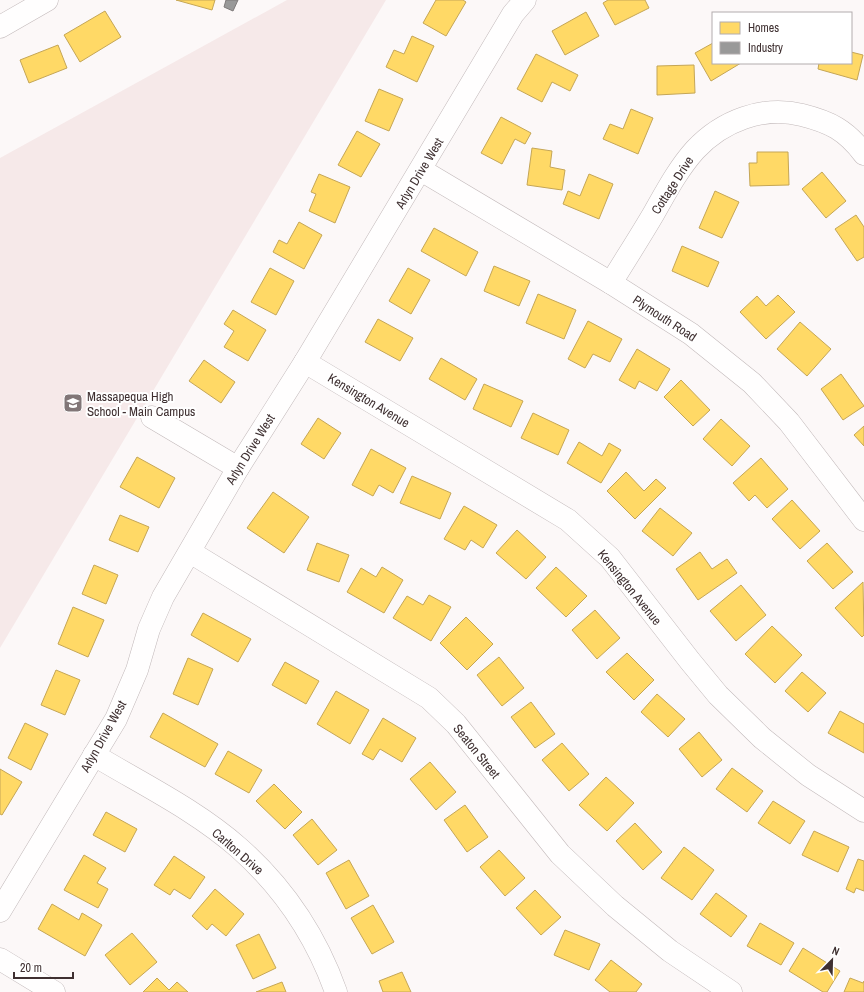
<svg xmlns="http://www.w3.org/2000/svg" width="864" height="992" viewBox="0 0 864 992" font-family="'Archivo Narrow',sans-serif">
  <rect width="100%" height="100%" fill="#fcf8f8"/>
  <!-- built -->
  <path fill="#f6e9e9" d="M 287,0 L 386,0 L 0,648 L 0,158 Z"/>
  <!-- homes -->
  <g fill="#ffd966" stroke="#c5a656">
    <path d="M 176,0 L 215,0 L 212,10 Z"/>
    <path d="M 436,0 L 463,0 L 466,2 L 446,36 L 423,23 Z"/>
    <path d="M 608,0 L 645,0 L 649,8 L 615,25 L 603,3 Z"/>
    <path d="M 105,11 L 121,37 L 80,62 L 64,35 Z"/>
    <path d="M 586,12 L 599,36 L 565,55 L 552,31 Z"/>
    <path d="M 412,36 L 434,46 L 417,82 L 386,67 L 394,50 L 404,54 Z"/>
    <path d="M 713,43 L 713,63 L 741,63 L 711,81 L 695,53 Z"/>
    <path d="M 58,45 L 67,68 L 29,83 L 20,60 Z"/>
    <path d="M 851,52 L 863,55 L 857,80 L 818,69 L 819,63 L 851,63 Z"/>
    <path d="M 536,54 L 578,75 L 570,91 L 552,82 L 542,102 L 517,89 Z"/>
    <path d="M 694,65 L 695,93 L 657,95 L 657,66 Z"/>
    <path d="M 379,89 L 403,99 L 389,131 L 365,121 Z"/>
    <path d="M 631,109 L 653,118 L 638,154 L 603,139 L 610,124 L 623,129 Z"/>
    <path d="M 501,117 L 531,133 L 525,144 L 515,139 L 502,164 L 481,153 Z"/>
    <path d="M 357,131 L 380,144 L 361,177 L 338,165 Z"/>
    <path d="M 532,148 L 552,151 L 550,167 L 565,170 L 562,190 L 527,185 Z"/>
    <path d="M 757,152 L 788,152 L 789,185 L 750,186 L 749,163 L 757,163 Z"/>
    <path d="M 822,172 L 846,201 L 826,218 L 802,189 Z"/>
    <path d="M 319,174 L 350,187 L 335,223 L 309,211 L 316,194 L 311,192 Z"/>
    <path d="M 589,174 L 613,184 L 599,219 L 563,204 L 568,191 L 580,196 Z"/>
    <path d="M 715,191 L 739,202 L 722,238 L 699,228 Z"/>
    <path d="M 856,215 L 864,227 L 864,257 L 857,261 L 835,229 Z"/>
    <path d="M 299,222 L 322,235 L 304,269 L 273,252 L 279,240 L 287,244 Z"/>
    <path d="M 434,228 L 478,252 L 466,276 L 421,251 Z"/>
    <path d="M 682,246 L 719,262 L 708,287 L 672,271 Z"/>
    <path d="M 494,266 L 530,281 L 519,306 L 484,291 Z"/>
    <path d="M 270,268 L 294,281 L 276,315 L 251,302 Z"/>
    <path d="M 408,268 L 430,280 L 411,314 L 389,301 Z"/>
    <path d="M 538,294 L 576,310 L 564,339 L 526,323 Z"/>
    <path d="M 778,295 L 795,312 L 766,339 L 740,312 L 757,296 L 766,306 Z"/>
    <path d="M 233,310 L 266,330 L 248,361 L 224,347 L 234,331 L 224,324 Z"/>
    <path d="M 378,319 L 413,338 L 400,361 L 365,342 Z"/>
    <path d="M 588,321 L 622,339 L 610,362 L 593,354 L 585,368 L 568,359 Z"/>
    <path d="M 800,322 L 831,349 L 807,376 L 777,349 Z"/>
    <path d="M 637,349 L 670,369 L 657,391 L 639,381 L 635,389 L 619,380 Z"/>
    <path d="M 441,358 L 477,379 L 465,400 L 429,379 Z"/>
    <path d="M 204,360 L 235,382 L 221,403 L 189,381 Z"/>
    <path d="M 841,374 L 864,406 L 843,420 L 821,389 Z"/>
    <path d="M 681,380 L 710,410 L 693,426 L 664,397 Z"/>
    <path d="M 484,384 L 523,401 L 511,427 L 473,409 Z"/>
    <path d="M 533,413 L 569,430 L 558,455 L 521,438 Z"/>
    <path d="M 318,418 L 341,433 L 324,459 L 301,444 Z"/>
    <path d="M 721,419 L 750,446 L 732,466 L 703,439 Z"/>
    <path d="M 864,426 L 864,446 L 854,435 Z"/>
    <path d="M 579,442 L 602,456 L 609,443 L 621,450 L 601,483 L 567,463 Z"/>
    <path d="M 371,449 L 406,468 L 393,493 L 379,485 L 373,496 L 352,485 Z"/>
    <path d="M 137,457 L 175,478 L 159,508 L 120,487 Z"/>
    <path d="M 761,458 L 788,489 L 767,508 L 755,495 L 749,501 L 733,483 Z"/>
    <path d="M 626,472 L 644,491 L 656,479 L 666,488 L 635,519 L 607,491 Z"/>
    <path d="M 412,476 L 451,493 L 440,519 L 400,503 Z"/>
    <path d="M 273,492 L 309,517 L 284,553 L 247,528 Z"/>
    <path d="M 792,500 L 820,531 L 800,549 L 772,519 Z"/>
    <path d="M 464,506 L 497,525 L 483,548 L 471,540 L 465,550 L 444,539 Z"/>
    <path d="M 660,508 L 692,533 L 673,556 L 642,531 Z"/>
    <path d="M 120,515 L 149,527 L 138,552 L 109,540 Z"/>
    <path d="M 517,530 L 546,557 L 526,579 L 496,553 Z"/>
    <path d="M 317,543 L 349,555 L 339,582 L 307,570 Z"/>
    <path d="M 827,543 L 853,572 L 833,589 L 807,561 Z"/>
    <path d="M 700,552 L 712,569 L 727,559 L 737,573 L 698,600 L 676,569 Z"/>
    <path d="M 94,565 L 118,575 L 106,604 L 82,594 Z"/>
    <path d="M 382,567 L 403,580 L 384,613 L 347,592 L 361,568 L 376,577 Z"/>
    <path d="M 556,567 L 587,596 L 566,617 L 536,588 Z"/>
    <path d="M 863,582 L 864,635 L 862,637 L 835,608 Z"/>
    <path d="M 741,585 L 766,615 L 736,641 L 710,611 Z"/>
    <path d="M 429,595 L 451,607 L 431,641 L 393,618 L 407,596 L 423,605 Z"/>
    <path d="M 73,607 L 104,620 L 88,657 L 58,644 Z"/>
    <path d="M 595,610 L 620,638 L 597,659 L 572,630 Z"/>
    <path d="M 203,613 L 251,639 L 238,662 L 191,635 Z"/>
    <path d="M 466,617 L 493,644 L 467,670 L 440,643 Z"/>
    <path d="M 772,626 L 802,655 L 775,683 L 745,654 Z"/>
    <path d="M 627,653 L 654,680 L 634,700 L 606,672 Z"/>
    <path d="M 499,657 L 524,688 L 502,706 L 477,675 Z"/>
    <path d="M 188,658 L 213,669 L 198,705 L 173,694 Z"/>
    <path d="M 285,662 L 319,681 L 306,704 L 272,685 Z"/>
    <path d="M 56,670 L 80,680 L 65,715 L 41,705 Z"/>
    <path d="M 802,672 L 826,693 L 808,712 L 785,691 Z"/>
    <path d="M 336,691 L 369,710 L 350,744 L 317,724 Z"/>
    <path d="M 657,694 L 685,719 L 668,737 L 641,712 Z"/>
    <path d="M 531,702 L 555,734 L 535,748 L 511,717 Z"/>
    <path d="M 840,711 L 864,724 L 864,753 L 828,733 Z"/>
    <path d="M 163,713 L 218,744 L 205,767 L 150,737 Z"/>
    <path d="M 383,718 L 416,738 L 402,762 L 380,749 L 373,760 L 362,754 Z"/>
    <path d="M 25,723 L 48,734 L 31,770 L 8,758 Z"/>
    <path d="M 699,732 L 722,760 L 702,777 L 679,749 Z"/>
    <path d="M 562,743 L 589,774 L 569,791 L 542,760 Z"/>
    <path d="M 228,751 L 262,770 L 249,793 L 215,774 Z"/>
    <path d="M 430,762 L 456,792 L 436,810 L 410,779 Z"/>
    <path d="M 732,768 L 763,791 L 747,812 L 716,789 Z"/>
    <path d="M 0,769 L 22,782 L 2,815 L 0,814 Z"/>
    <path d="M 606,777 L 634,803 L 607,831 L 579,805 Z"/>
    <path d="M 274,784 L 302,812 L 285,829 L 256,801 Z"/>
    <path d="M 773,801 L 805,821 L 790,844 L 758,823 Z"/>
    <path d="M 465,805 L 488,837 L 467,852 L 444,820 Z"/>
    <path d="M 106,812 L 137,829 L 125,852 L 93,835 Z"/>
    <path d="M 312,819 L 337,850 L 318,865 L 293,835 Z"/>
    <path d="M 635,823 L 662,852 L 643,870 L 616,841 Z"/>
    <path d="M 814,831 L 849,847 L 838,872 L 802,855 Z"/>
    <path d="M 684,847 L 714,870 L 692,900 L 661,878 Z"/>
    <path d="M 499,850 L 525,878 L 505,896 L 480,867 Z"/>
    <path d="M 84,855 L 106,868 L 97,883 L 108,889 L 98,908 L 64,890 Z"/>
    <path d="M 174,856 L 205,877 L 190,899 L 174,889 L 170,895 L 154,885 Z"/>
    <path d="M 858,859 L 864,861 L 864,891 L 856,888 L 854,893 L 846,889 Z"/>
    <path d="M 349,860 L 369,896 L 346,909 L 326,873 Z"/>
    <path d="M 215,889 L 244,914 L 226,936 L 212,924 L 207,930 L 192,916 Z"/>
    <path d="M 535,890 L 561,917 L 541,935 L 516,908 Z"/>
    <path d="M 716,893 L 747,916 L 731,937 L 700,914 Z"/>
    <path d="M 52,904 L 79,920 L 82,913 L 102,925 L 85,956 L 38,929 Z"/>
    <path d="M 373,905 L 394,942 L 372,954 L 351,918 Z"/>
    <path d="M 760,923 L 794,943 L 781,965 L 747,946 Z"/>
    <path d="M 565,930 L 600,944 L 589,970 L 554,955 Z"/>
    <path d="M 132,933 L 157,962 L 130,985 L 105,955 Z"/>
    <path d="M 259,934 L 276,968 L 253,979 L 236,945 Z"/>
    <path d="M 803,948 L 840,971 L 827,992 L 823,992 L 789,971 Z"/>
    <path d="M 611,960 L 642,984 L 636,992 L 610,992 L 595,980 Z"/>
    <path d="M 402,972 L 411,992 L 383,992 L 379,981 Z"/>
    <path d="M 157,978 L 169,990 L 177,982 L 188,992 L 143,992 Z"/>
    <path d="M 850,978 L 863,983 L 864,981 L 864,992 L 844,992 Z"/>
    <path d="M 282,982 L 286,992 L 256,992 Z"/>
  </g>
  <!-- industry -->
  <path fill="#999" stroke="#7e7a7a" d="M 226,0 L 238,0 L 233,11 L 224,7 Z"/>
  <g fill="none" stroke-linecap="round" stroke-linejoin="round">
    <defs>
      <g id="street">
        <path d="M 0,27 L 47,0"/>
        <path d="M 421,170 L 611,283 L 691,334 L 752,383 L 789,422 L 864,520"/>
        <path d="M 611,283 C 625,260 640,237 654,213 C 666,192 678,169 695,150 C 722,121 763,105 802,115 C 830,122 846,130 864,154"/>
        <path d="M 305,362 L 568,520 L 610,558 L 690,661 L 718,695 L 762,738 L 808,775 L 864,811"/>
        <path d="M 152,417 L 238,468"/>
        <path d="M 190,552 L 429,698 L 456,724 L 560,854 L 615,906 L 670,951 L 731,992"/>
        <path d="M 94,755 C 142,784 196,810 239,848 C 283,887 316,936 336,992"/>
        <path d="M 0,911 L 116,719 L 137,670 L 149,629 L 163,597 L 238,468 L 305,362 L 513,14 L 525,0"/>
        <path d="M 0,959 L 54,992"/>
      </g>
    </defs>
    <!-- street casing -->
    <use href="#street" stroke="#c2b9ba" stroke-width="23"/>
    <!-- street -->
    <use href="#street" stroke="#fffefe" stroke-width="22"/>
  </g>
  <!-- icons -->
  <defs>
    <symbol id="school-square" viewBox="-11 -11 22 22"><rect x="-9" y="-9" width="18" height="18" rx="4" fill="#817677" stroke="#fff"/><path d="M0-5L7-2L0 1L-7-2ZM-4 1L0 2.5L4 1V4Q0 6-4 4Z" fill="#fff"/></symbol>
  </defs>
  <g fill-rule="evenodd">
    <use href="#school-square" x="62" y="392" width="22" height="22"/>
  </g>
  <g text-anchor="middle" stroke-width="4" stroke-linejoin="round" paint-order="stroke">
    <!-- street labels -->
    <g font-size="13" fill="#3f3031" stroke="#fff">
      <text transform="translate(419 173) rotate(-59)" y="5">Arlyn Drive West</text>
      <text transform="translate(672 185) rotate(-57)" y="5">Cottage Drive</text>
      <text transform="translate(665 318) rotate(33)" y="5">Plymouth Road</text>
      <text transform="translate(369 400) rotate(31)" y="5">Kensington Avenue</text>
      <text transform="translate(250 449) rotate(-58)" y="5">Arlyn Drive West</text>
      <text transform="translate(630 587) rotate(51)" y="5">Kensington Avenue</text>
      <text transform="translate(103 736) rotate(-61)" y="5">Arlyn Drive West</text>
      <text transform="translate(477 751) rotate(51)" y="5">Seaton Street</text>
      <text transform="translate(238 851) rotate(41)" y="5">Carlton Drive</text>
    </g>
    <!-- poi labels -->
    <g font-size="13" fill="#3f3031" stroke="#fff" text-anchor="start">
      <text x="87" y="401">Massapequa High<tspan x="87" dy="15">School - Main Campus</tspan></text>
    </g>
  </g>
  <!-- legend -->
  <rect x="712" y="12" width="140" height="52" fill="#ffffff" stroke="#b2acad"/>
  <rect x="720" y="22" width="20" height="12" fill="#ffd966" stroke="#b2acad"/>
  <text x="748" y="32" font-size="12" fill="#3f3031">Homes</text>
  <rect x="720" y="42" width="20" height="12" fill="#999999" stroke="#b2acad"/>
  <text x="748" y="52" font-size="12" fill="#3f3031">Industry</text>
  <!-- north arrow -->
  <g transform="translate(832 960) rotate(23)" stroke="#ffffff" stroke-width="3" paint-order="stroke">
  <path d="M0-3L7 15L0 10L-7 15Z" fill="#3f3031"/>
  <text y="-6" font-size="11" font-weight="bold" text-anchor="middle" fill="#3f3031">N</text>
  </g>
  <!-- scale -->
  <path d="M14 972v6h59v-6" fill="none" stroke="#3f3031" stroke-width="2"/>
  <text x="20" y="972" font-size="12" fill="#3f3031" stroke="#ffffff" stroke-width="3" paint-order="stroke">20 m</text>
</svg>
